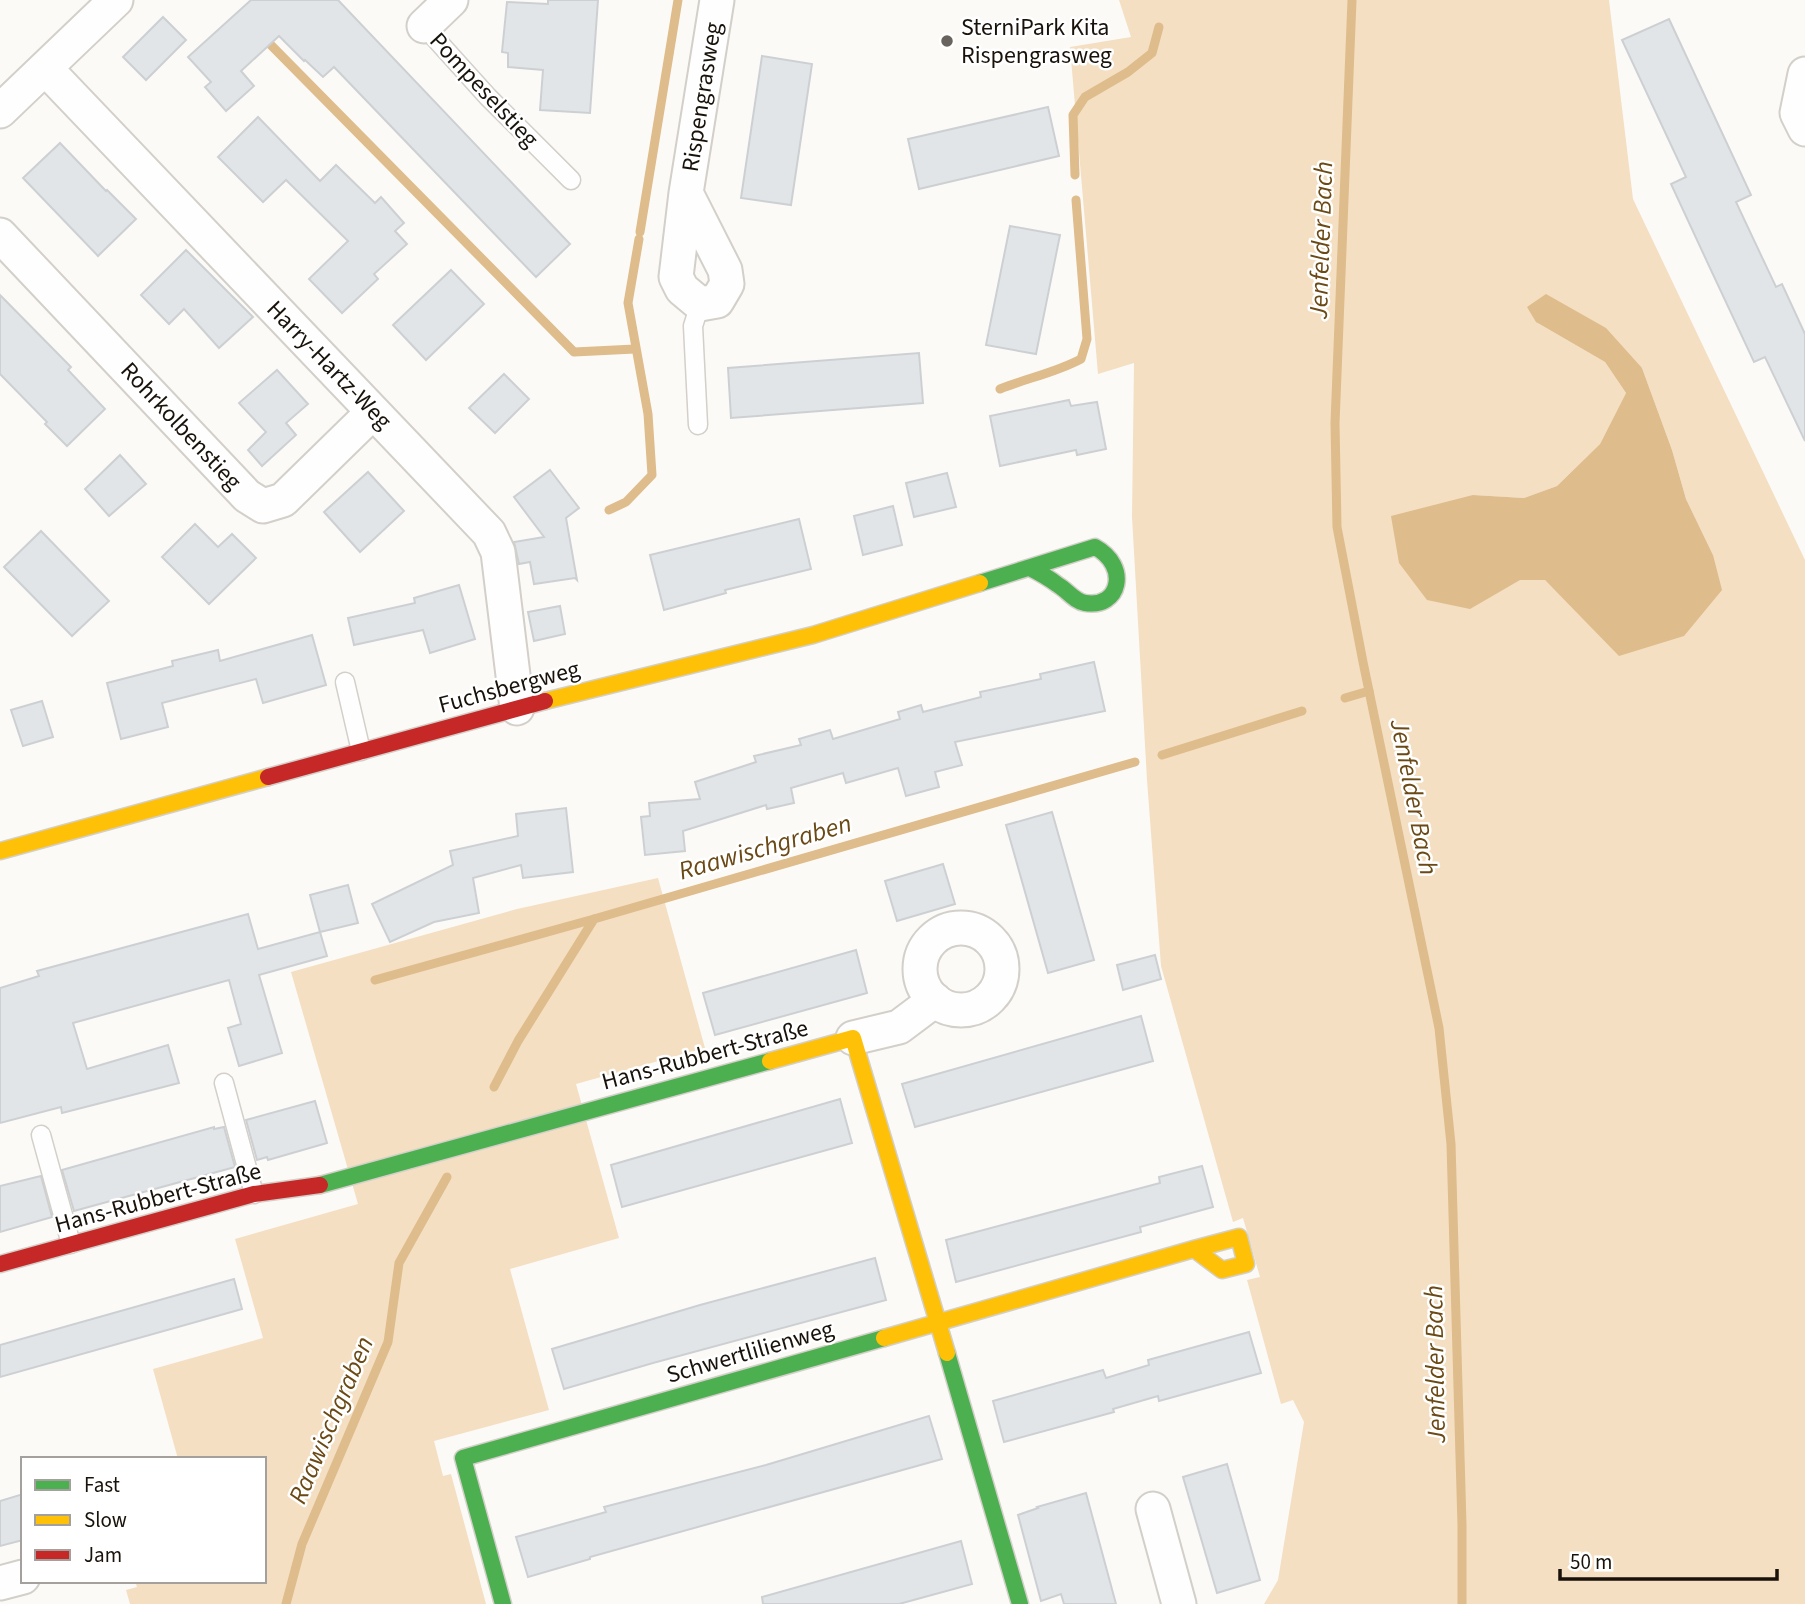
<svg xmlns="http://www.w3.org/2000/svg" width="1805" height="1604" viewBox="0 0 1805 1604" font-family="'Source Sans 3',sans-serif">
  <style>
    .green { fill: #f4dfc2; fill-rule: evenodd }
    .water { fill: #debc8b }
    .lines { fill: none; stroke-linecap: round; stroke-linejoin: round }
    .stream { stroke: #debc8b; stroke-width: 9 }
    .building { fill: #e2e5e8; stroke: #cdd0d3; stroke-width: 2 }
    .lane-casing { stroke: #d3cfc9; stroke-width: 21 }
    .street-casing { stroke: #d3cfc9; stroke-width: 37 }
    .fast-casing { stroke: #d3cfc9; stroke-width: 19 }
    .slow-casing { stroke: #d3cfc9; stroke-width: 19 }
    .jam-casing { stroke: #d3cfc9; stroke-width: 19 }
    .lane { stroke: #fffefe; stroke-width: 18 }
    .street { stroke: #fffefe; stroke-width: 33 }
    .fast { stroke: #4caf50; stroke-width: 16 }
    .slow { stroke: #ffc107; stroke-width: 16 }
    .jam { stroke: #c62828; stroke-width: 16 }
    .poi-dot { fill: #68635d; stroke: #fff; stroke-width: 2.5 }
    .labels { text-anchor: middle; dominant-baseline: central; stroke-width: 5; stroke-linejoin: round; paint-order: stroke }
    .poi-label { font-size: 24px; fill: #18120a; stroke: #fff; text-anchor: start }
    .street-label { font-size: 24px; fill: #18120a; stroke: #fff }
    .water-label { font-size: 26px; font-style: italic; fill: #6a4914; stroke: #fff }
  </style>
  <rect width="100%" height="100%" fill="#fcfaf7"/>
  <!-- green -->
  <g class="green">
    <path d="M1119,0H1609L1633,199L1805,560V1604H1264L1278,1580L1304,1422L1293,1400L1281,1404L1247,1280L1260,1277L1243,1218L1233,1222L1161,966L1147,780L1132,517L1134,363L1098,374L1070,47L1131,37ZM1536,322L1642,368L1672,450L1686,499L1713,555L1578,612L1545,580H1520L1473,495L1524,498L1557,486L1600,444L1626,393L1605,362Z"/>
    <path d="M658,878L705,1048L576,1084L619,1238L510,1269L549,1410L434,1441L443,1476L451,1474L486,1604H130L126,1590L137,1587L135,1581H264V1459H178L153,1369L263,1338L235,1239L358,1204L291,972L517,909Z"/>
  </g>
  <!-- water -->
  <path class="water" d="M1546,294L1606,328L1642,368L1672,450L1686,499L1713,555L1722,590L1684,636L1619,656L1545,580H1520L1470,609L1427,600L1399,563L1391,516L1473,495L1524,498L1557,486L1600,444L1626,393L1605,362L1536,322L1527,307Z"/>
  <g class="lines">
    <!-- stream -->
    <g class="stream">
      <path d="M1352,0L1335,423L1337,527L1363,662L1439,1028L1451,1144L1462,1525V1604"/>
      <path d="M262,36L574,352L635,349"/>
      <path d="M1075,175L1073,115L1085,97L1128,72L1152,53L1159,27"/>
      <path d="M640,232L678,0"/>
      <path d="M1000,389C1027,378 1055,373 1081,359L1087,339L1076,200"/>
      <path d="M609,510L626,502L652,475L648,414L628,303L639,239"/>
      <path d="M1345,698L1369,691"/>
      <path d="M1162,755L1302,711"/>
      <path d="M375,980L594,919"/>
      <path d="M494,1087L518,1041L594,919L1135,762"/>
      <path d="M286,1604L302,1544L388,1342L399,1263L447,1177"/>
    </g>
  </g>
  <!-- building -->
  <g class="building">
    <path d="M251,0H338L570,244L536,277L334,67L323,77L305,60L304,61L279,36L241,71L254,86L226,111L205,87L211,82L188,57Z"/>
    <path d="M548,0H598L590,113L540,110L543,70L508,67V53L502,52L507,2L548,4Z"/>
    <path d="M163,17L186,40L146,80L123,57Z"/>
    <path d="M1669,19L1751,195L1736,202L1776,287L1782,284L1805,334V441L1765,357L1754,362L1710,268L1671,184L1686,177L1622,40Z"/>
    <path d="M762,56L812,64L791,205L741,198Z"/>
    <path d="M1048,107L1059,156L919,189L908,139Z"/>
    <path d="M258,117L320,181L336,165L375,203L381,197L404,223L395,231L407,244L374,274L378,279L342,313L309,279L348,241L286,180L263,202L218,157Z"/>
    <path d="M60,143L106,191L107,190L136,219L98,256L23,178Z"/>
    <path d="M1010,226L1060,235L1036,354L986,345Z"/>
    <path d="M186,250L253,317L219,348L184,309L169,324L141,295Z"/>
    <path d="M451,270L484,304L426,360L393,325Z"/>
    <path d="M0,295L71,367L68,370L105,409L67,446L45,424L47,422L0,374Z"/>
    <path d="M919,353L923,403L731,418L728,368Z"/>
    <path d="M277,370L308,404L286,423L296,435L262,466L248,450L266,432L239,403Z"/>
    <path d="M504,374L529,399L495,433L469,408Z"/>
    <path d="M1069,400L1071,406L1097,402L1106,449L1077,455L1076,450L1000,466L990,416Z"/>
    <path d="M120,455L146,484L109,516L85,489Z"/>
    <path d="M550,470L579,508L566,518L577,580L575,578L534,584L530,562L519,564L514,542L544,537L514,497Z"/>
    <path d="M368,472L404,511L360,552L324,512Z"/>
    <path d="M947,473L956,507L914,517L906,483Z"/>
    <path d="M893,506L902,545L863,555L854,516Z"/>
    <path d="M799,519L811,569L725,590L726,593L664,610L650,555Z"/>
    <path d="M195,524L218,547L232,534L256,558L209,604L162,557Z"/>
    <path d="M41,531L109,601L72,636L4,567Z"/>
    <path d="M459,585L475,639L430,653L423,630L354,645L348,618L415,603L414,598Z"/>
    <path d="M560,606L565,634L534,641L528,612Z"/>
    <path d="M312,635L326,685L263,703L256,679L162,703L168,727L121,739L107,683L173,666L172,661L218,650L220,661Z"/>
    <path d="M1094,662L1105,711L955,742L962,765L935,772L939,787L906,796L898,768L846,783L843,773L791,788L794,803L767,809L766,805L683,831L685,851L645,855L641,817L650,816L649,803L700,799L695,782L756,762L754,756L801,745L799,739L830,730L833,739L900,719L898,712L921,705L923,712L981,697L980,692L1041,679L1040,674Z"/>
    <path d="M42,701L53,737L23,746L11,710Z"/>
    <path d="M566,808L573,872L523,878L521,865L473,878L479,913L434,922L390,942L372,904L453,865L450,851L518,836L516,814Z"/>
    <path d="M1052,812L1094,960L1048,973L1006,825Z"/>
    <path d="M943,864L955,904L897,921L885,881Z"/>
    <path d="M348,885L358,923L320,932L310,895Z"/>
    <path d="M248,914L258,949L320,932L327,956L259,975L282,1053L239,1066L228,1028L241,1024L229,980L73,1023L87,1069L168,1045L179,1083L62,1113L61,1107L0,1123V988L39,976L37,971Z"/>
    <path d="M856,950L867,993L715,1035L703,993Z"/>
    <path d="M1155,955L1161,979L1123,990L1117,965Z"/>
    <path d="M1141,1016L1153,1061L915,1127L902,1084Z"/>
    <path d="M840,1099L852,1143L622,1207L611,1165Z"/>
    <path d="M315,1101L327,1143L268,1160L267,1157L257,1160L246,1120Z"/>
    <path d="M214,1127V1129L224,1127L235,1167L74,1211L62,1170Z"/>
    <path d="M1202,1166L1213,1207L1140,1227L1141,1232L956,1282L946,1240L1160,1183L1159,1177Z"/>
    <path d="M41,1176L52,1217L0,1232V1186Z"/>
    <path d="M875,1258L886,1300L653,1363L564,1389L552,1349L700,1305Z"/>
    <path d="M234,1279L242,1309L0,1377V1345Z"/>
    <path d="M1249,1332L1261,1373L1159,1401L1158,1396L1113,1409L1114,1412L1004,1442L993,1401L1103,1370L1106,1378L1149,1365L1148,1360Z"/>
    <path d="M929,1416L942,1459L590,1557V1559L528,1577L516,1537L606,1512L604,1507L766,1465Z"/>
    <path d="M1227,1464L1260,1580L1217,1593L1183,1477Z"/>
    <path d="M1086,1493L1116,1604H1064L1061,1594L1041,1601L1018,1515L1038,1508L1037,1507Z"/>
    <path d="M23,1494V1540L0,1546V1501Z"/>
    <path d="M961,1541L972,1584L899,1604H763L762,1597Z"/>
  </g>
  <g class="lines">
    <!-- lane casing -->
    <g class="lane-casing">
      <g id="lane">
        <path d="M424,26L488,97L571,180"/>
        <path d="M698,425L693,326L700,304"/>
        <path d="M345,682L361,751"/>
        <path d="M224,1083L254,1194"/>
        <path d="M41,1135L71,1244"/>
      </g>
    </g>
    <!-- street casing -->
    <g class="street-casing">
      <g id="street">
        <path d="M424,26L451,0"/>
        <path d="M46,69L489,533L498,552L517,708"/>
        <path d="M1805,74L1797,113L1805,129"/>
        <path d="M0,111L116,0"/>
        <path d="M686,193L725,270L727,284L717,301L700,304L682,289L676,277L686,193L717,0"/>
        <path d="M0,235L247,496L263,506L283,500L373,412"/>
        <circle cx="961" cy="969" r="41"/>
        <path d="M853,1038L899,1027L935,1000"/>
        <path d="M1153,1509L1179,1604"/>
        <path d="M0,1583L23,1577"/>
      </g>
    </g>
    <!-- fast casing -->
    <g class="fast-casing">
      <g id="fast">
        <path d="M980,583L1095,547C1130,566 1120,609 1085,603C1074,601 1067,590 1058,585C1049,578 1040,573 1030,568"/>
        <path d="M320,1185L770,1061"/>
        <path d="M947,1353L1020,1604"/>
        <path d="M503,1604L463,1458L884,1338"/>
      </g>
    </g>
    <!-- slow casing -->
    <g class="slow-casing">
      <g id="slow">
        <path d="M545,701L813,635L980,583"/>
        <path d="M0,851L268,777"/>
        <path d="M770,1061L853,1038L947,1353"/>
        <path d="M884,1338L1194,1249L1239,1237L1246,1264L1222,1270L1194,1249"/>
      </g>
    </g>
    <!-- jam casing -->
    <g class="jam-casing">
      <g id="jam">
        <path d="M268,777L545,701"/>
        <path d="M0,1264L254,1194L320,1185"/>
      </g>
    </g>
    <!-- lane -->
    <use href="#lane" class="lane"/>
    <!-- street -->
    <use href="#street" class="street"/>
    <!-- fast -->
    <use href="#fast" class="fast"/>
    <!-- slow -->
    <use href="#slow" class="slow"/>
    <!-- jam -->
    <use href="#jam" class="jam"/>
  </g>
  <!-- markers -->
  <circle class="poi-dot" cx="947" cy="41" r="7"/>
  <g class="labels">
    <!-- poi labels -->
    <g class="poi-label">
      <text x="961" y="27">SterniPark Kita<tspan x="961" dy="28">Rispengrasweg</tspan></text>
    </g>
    <!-- street labels -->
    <g class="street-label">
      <text transform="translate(484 90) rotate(47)">Pompeselstieg</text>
      <text transform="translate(702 97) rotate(-81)">Rispengrasweg</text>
      <text transform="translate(329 365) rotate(46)">Harry-Hartz-Weg</text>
      <text transform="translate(181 426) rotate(47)">Rohrkolbenstieg</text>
      <text transform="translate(509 687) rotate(-15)">Fuchsbergweg</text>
      <text transform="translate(705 1055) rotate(-15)">Hans-Rubbert-Straße</text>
      <text transform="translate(158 1198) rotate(-15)">Hans-Rubbert-Straße</text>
      <text transform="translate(750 1352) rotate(-16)">Schwertlilienweg</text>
    </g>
    <!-- water labels -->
    <g class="water-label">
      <text transform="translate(1321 240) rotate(-88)">Jenfelder Bach</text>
      <text transform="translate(1414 797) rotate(79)">Jenfelder Bach</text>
      <text transform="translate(765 847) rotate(-16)">Raawischgraben</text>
      <text transform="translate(1435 1364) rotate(-91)">Jenfelder Bach</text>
      <text transform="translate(331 1420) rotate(-67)">Raawischgraben</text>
    </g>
  </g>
  <!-- legend -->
  <rect x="21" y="1457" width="245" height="126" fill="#ffffff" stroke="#a3a09d" stroke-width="2"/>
  <rect x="35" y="1480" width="35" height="10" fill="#4caf50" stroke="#a3a09d" stroke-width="2"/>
  <text x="84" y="1492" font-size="21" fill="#18120a">Fast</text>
  <rect x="35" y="1515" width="35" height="10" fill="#ffc107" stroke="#a3a09d" stroke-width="2"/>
  <text x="84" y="1527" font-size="21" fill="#18120a">Slow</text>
  <rect x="35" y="1550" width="35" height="10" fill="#c62828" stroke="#a3a09d" stroke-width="2"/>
  <text x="84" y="1562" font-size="21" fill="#18120a">Jam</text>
  <!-- scale -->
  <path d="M1560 1569v10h217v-10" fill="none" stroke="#18120a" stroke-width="3.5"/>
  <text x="1570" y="1569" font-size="21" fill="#18120a" stroke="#ffffff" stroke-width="5" paint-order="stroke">50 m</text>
</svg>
